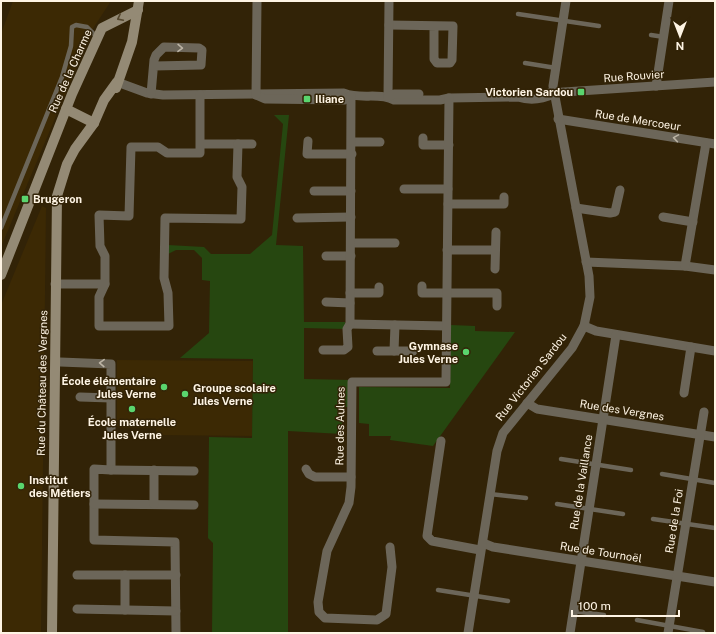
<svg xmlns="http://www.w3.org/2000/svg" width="716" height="634" viewBox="0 0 716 634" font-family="'Public Sans',sans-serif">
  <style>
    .built { fill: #3c2904 }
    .green { fill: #264710 }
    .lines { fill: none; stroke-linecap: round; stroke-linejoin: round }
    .lane { stroke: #6c6659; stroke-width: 4.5 }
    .street { stroke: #6c6659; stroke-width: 9 }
    .secondary { stroke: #948a75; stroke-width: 10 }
    .oneway { stroke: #54472e }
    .oneway2 { stroke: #bcb4a5 }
    .poi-dot { fill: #5ad56e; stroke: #322307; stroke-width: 1.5 }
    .labels { text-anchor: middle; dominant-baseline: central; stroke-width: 3; stroke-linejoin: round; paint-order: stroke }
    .street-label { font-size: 11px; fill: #fef4e4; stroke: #322307 }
    .poi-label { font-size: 11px; font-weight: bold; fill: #fef4e4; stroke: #322307; text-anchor: start }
  </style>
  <rect width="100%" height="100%" fill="#322307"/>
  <!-- built -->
  <g class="built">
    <path d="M13,1H111L92,30L1,247V34Z"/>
    <path d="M42,206L46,208L41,633H1V305Z"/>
    <path d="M117,360L253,361L252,436L156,435V428H119L117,426Z"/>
  </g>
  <!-- green -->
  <g class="green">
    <path d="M274,115H289L276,245L303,246L304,322H345V329L304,328V379L352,380V407H342V434L288,431V633H212L213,543L208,538L209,437L252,438L253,359L180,358L209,333L210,281L202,280V258L194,250H176L168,254V245L204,247L211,254H250L272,235L283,124Z"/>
    <path d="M451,325L475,326V331L515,332L433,446L390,440L391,436H369V424L359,423V387L450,388Z"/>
  </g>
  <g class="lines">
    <!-- lane -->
    <g class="lane">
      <path d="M518,14L599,26"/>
      <path d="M651,35L664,37"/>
      <path d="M525,63L556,68"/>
      <path d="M1,228L62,77L71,46L72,27L76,25L87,27L98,38"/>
      <path d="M561,459L631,470"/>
      <path d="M662,474L715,483"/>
      <path d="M490,494L526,498"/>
      <path d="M557,504L623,514"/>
      <path d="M653,519L715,528"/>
      <path d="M438,590L508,601"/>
      <path d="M573,611L604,615"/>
      <path d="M637,620L703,632"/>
    </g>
    <!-- street -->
    <g class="street">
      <path d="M389,25L453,26L452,60L450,63H437L434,59V26"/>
      <path d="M117,82L147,93L163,95L344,93C360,100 379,92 394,100H440L449,98L518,97C530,101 543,99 554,94"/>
      <path d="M656,86L669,1"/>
      <path d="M549,93L715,82"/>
      <path d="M151,94L154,60L156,55L164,47L199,48L202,50L201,65L154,66"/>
      <path d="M256,95L265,99L344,100L351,96"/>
      <path d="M256,95L257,1"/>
      <path d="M388,97L389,1"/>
      <path d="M388,97L394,94H419"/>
      <path d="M558,119L715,144"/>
      <path d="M423,138V145H449"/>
      <path d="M308,141L307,154H352"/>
      <path d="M352,142H380"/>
      <path d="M200,144H238L237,177L242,187L241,219L165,218L164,278L168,293L169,326H99V297L105,284V256L100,246L99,215L129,216L131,147H158L167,153H200V95"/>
      <path d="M238,144H252"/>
      <path d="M404,189H448"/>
      <path d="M314,191H351"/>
      <path d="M448,204H504V197"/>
      <path d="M576,208L610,213L615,212L620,190"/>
      <path d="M663,217L693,222"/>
      <path d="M297,218L351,217"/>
      <path d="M351,243H395"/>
      <path d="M447,250H495"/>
      <path d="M326,256H351"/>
      <path d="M586,262L685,266L715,270"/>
      <path d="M685,266L706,143"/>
      <path d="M495,269L496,232"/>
      <path d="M55,284H105"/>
      <path d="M422,286V293H497V306"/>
      <path d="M350,293H379V287"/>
      <path d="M326,302L350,303"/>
      <path d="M350,324L446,326"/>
      <path d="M584,326L596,331L715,351"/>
      <path d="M323,350H344L348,347L347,329L350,324L351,96"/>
      <path d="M377,351H413"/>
      <path d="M394,351L395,325"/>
      <path d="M60,362L111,364V470L94,469V540L175,542L176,633"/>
      <path d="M684,393L691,347"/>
      <path d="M80,397L111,398"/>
      <path d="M527,403L537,409L715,437"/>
      <path d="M441,441L427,536L432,541L480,550"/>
      <path d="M306,469L309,474L315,477H351"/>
      <path d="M111,470L194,471"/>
      <path d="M94,504L194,505"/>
      <path d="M154,504V470"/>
      <path d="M483,543L493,547L715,582"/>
      <path d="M390,547L392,567L386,614L377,620L325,618L319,612L318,602L327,551L349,503L351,487L352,382H446L449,98"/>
      <path d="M77,575H176"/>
      <path d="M77,609L176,611"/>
      <path d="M125,610V575"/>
      <path d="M468,633L497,451L503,433L572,348L584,326L590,297L589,276L553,86L566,1"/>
      <path d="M570,633L616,335"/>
      <path d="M668,633L704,412"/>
    </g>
    <!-- secondary -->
    <g class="secondary">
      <path d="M116,88L132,42L139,1"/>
      <path d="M66,109L94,123"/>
      <path d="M1,275L72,94L102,28L138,10"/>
      <path d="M52,633L57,196L67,164L75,149L94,123L104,100L117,82"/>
    </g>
  </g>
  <!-- one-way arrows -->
  <defs><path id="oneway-chevron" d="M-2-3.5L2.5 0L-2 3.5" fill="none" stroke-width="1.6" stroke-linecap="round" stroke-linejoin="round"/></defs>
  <use class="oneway" href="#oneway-chevron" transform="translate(120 18) rotate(153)"/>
  <g class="oneway2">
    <use href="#oneway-chevron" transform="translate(180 48) rotate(1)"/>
    <use href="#oneway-chevron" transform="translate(676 138) rotate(-171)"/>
    <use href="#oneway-chevron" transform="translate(102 363) rotate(-178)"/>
  </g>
  <!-- markers -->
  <g class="poi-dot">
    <rect x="577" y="88" width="8" height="8" rx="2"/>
    <rect x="303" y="95" width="8" height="8" rx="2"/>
    <rect x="21" y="195" width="8" height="8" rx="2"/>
    <circle cx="466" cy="352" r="4"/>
    <circle cx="164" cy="387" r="4"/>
    <circle cx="185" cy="394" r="4"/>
    <circle cx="132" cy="409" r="4"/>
    <circle cx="21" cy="486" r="4"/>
  </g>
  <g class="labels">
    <!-- street labels -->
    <g class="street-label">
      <text transform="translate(70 71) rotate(-66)">Rue de la Charme</text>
      <text transform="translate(634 76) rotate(-4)">Rue Rouvier</text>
      <text transform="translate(638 120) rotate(9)">Rue de Mercoeur</text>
      <text transform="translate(531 377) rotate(-52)">Rue Victorien Sardou</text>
      <text transform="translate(42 383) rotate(-89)">Rue du Château des Vergnes</text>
      <text transform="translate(622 410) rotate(9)">Rue des Vergnes</text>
      <text transform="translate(340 426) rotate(-89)">Rue des Aulnes</text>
      <text transform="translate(581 482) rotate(-81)">Rue de la Vaillance</text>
      <text transform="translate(674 521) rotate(-81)">Rue de la Foi</text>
      <text transform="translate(601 552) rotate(9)">Rue de Tournoël</text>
    </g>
    <!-- poi labels -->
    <g class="poi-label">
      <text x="573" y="92" text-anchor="end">Victorien Sardou</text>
      <text x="315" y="99">Iliane</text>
      <text x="33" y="199">Brugeron</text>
      <text x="458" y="346" text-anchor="end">Gymnase<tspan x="458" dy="13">Jules Verne</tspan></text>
      <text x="156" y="381" text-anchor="end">École élémentaire<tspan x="156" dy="13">Jules Verne</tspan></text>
      <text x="193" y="388">Groupe scolaire<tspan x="193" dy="13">Jules Verne</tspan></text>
      <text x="132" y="422" text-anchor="middle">École maternelle<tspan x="132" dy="13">Jules Verne</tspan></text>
      <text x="29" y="480">Institut<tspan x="29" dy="13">des Métiers</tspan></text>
    </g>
  </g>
  <!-- border -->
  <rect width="716" height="634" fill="none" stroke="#fef4e4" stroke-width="4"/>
  <!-- north arrow -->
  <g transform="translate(680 36) rotate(180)" stroke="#322307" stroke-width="3" paint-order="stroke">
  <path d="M0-3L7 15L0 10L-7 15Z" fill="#fef4e4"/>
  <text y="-6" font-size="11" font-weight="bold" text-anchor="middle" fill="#fef4e4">N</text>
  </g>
  <!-- scale -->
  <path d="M572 610v6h107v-6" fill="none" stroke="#fef4e4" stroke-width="2"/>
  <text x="578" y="610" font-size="12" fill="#fef4e4" stroke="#322307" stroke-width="3" paint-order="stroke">100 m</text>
</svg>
